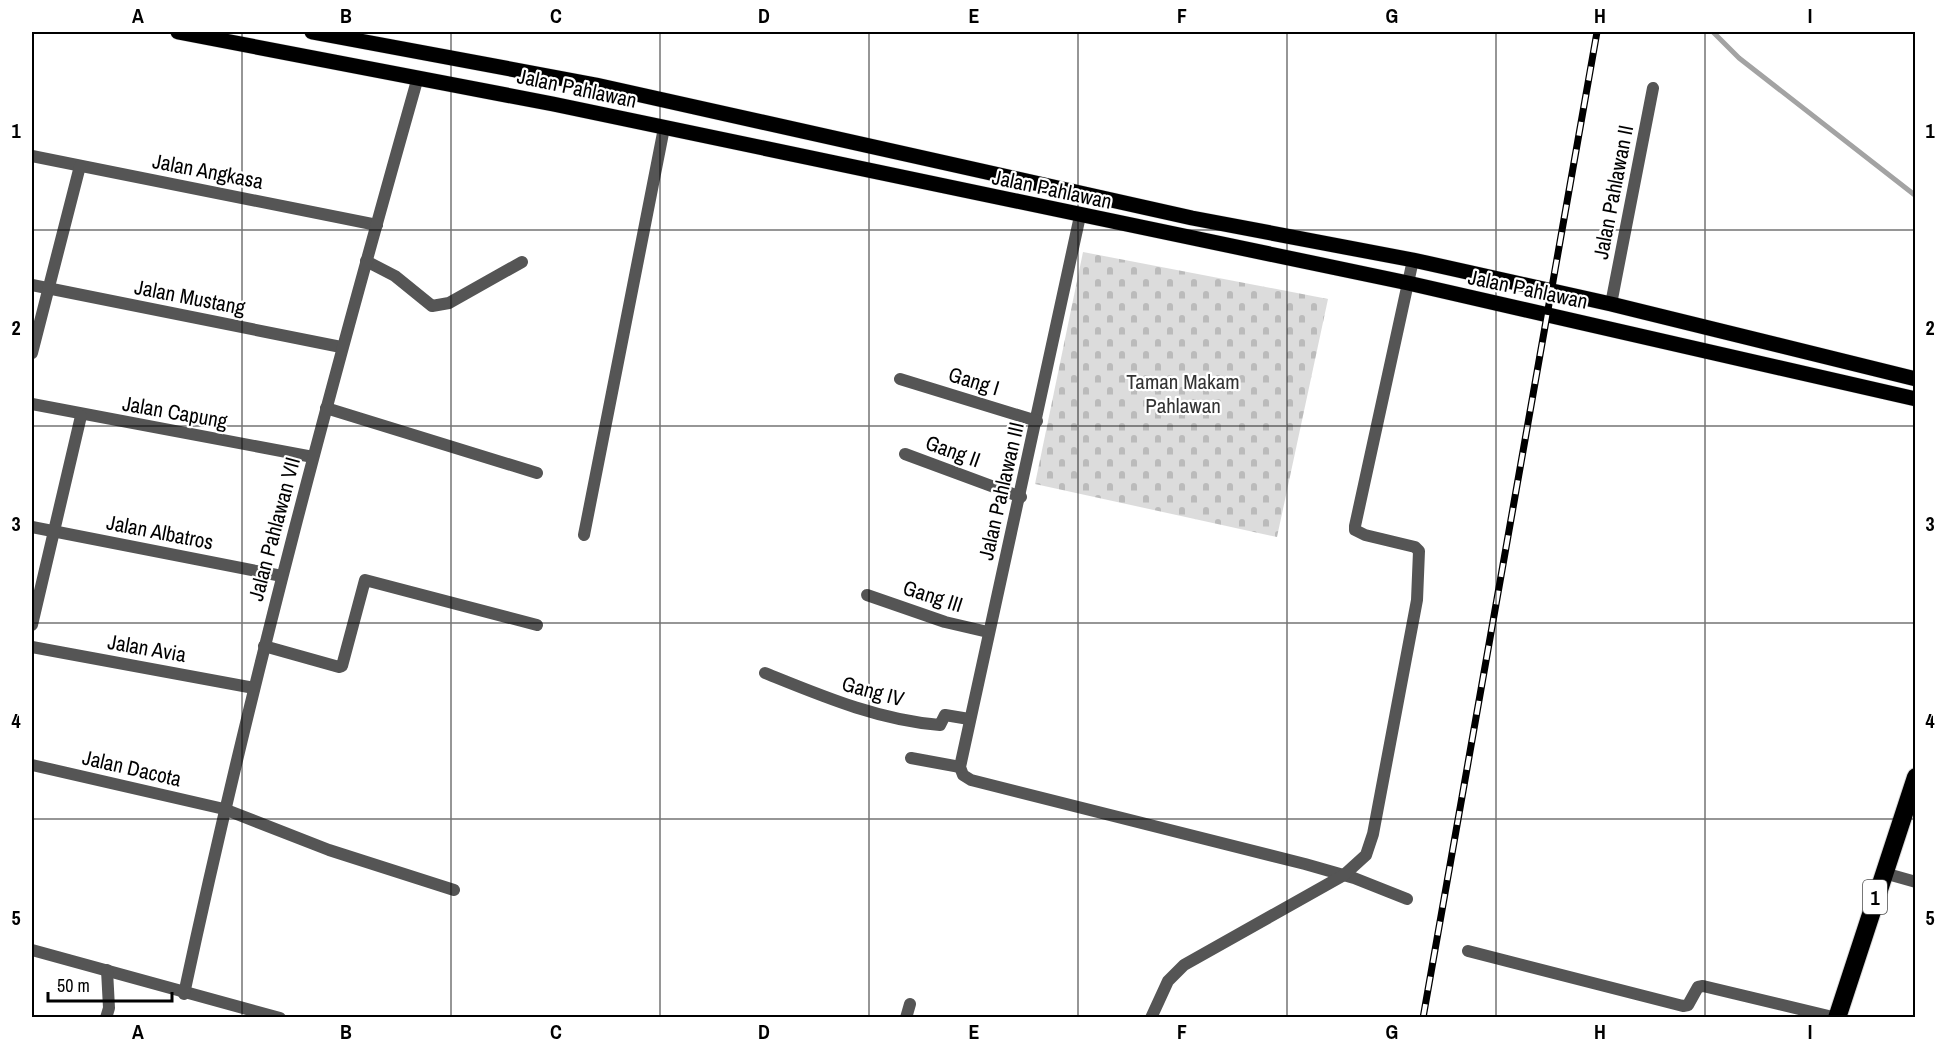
<svg xmlns="http://www.w3.org/2000/svg" width="1947" height="1049" viewBox="0 0 1947 1049" font-family="'Archivo Narrow',sans-serif">
  <style>
    .cemetery { fill: url(#cemetery-stones) }
    .lines { fill: none; stroke-linecap: round; stroke-linejoin: round }
    .stream { stroke: #a3a3a3; stroke-width: 5 }
    .primary-casing { stroke: #dbdbdb; stroke-width: 16 }
    .highway-casing { stroke: #dbdbdb; stroke-width: 20 }
    .street { stroke: #555; stroke-width: 12 }
    .primary { stroke: #000; stroke-width: 15 }
    .highway { stroke: #000; stroke-width: 18 }
    .rail-casing { stroke: #000; stroke-width: 7 }
    .rail { stroke: #fff; stroke-width: 4.5; stroke-dasharray: 14; stroke-linecap: butt }
    .grid { fill: none; stroke: #000; stroke-width: 1.5; stroke-opacity: 0.55 }
    .labels { text-anchor: middle; dominant-baseline: central; stroke-width: 4.5; stroke-linejoin: round; paint-order: stroke }
    .shield { fill: #fff; stroke: #4c4c4c; stroke-width: 1.5 }
    .shield-label { font-size: 20px; font-weight: bold; fill: #000 }
    .street-label { font-size: 21px; fill: #000; stroke: #fff }
    .park-label { font-size: 21px; fill: #333; stroke: #fff }
    .neatline { fill: none; stroke: #000; stroke-width: 2 }
    .grid-label { font-size: 20px; text-anchor: middle; font-weight: bold; fill: #000 }
  </style>
  <defs>
    <pattern id="cemetery-stones" width="16" height="16" patternUnits="userSpaceOnUse" patternTransform="scale(1.5)"><rect width="16" height="16" fill="#dcdcdc"/><path d="M2 7V4a2 2 0 0 1 4 0v3zM10 15v-3a2 2 0 0 1 4 0v3z" fill="#bbb"/></pattern>
  </defs>
  <rect width="100%" height="100%" fill="#fff"/>
  <!-- cemetery -->
  <path class="cemetery" d="M1083,252L1328,299L1277,537L1035,484Z"/>
  <g class="lines">
    <!-- stream -->
    <path class="stream" d="M1713,32L1739,58L1916,196"/>
    <!-- primary casing -->
    <g class="primary-casing">
      <g id="primary">
        <path d="M178,32L553,104L1408,283L1916,399"/>
        <path d="M312,32L596,85L1192,218L1413,260L1611,304L1916,379"/>
      </g>
    </g>
    <!-- highway casing -->
    <g class="highway-casing">
      <path id="highway" d="M1837,1018L1916,777"/>
    </g>
    <!-- street -->
    <g class="street">
      <path d="M32,156L377,225"/>
      <path d="M1080,216L960,767L963,775L971,780L1305,864L1354,878L1407,899"/>
      <path d="M366,261L395,276L432,306L449,303L522,262"/>
      <path d="M32,285L341,347"/>
      <path d="M1611,304L1653,88"/>
      <path d="M32,353L80,166"/>
      <path d="M900,379L1037,421"/>
      <path d="M32,404L313,457"/>
      <path d="M326,408L537,473"/>
      <path d="M905,454L1021,497"/>
      <path d="M32,527L282,576"/>
      <path d="M584,535L664,128"/>
      <path d="M867,595L945,622L988,632"/>
      <path d="M32,625L81,416"/>
      <path d="M264,646L339,667L342,666L365,580L537,625"/>
      <path d="M32,647L254,688"/>
      <path d="M765,673C822,696 878,720 940,725L945,715L969,719"/>
      <path d="M911,758L960,767"/>
      <path d="M32,765L224,809L329,850L454,890"/>
      <path d="M1884,873L1916,882"/>
      <path d="M32,950L280,1018"/>
      <path d="M1468,951L1683,1006L1688,1005L1698,987L1703,986L1837,1018"/>
      <path d="M184,994C250,685 332,381 418,77"/>
      <path d="M106,1018L109,1008L107,970"/>
      <path d="M906,1018L910,1004"/>
      <path d="M1151,1018L1168,981L1184,965L1344,875L1366,855L1373,834L1417,600L1419,551L1415,547L1365,535L1355,530V526L1413,260"/>
    </g>
    <!-- primary -->
    <use href="#primary" class="primary"/>
    <!-- highway -->
    <use href="#highway" class="highway"/>
    <!-- rail casing -->
    <g class="rail-casing">
      <path id="rail" d="M1423,1018L1597,32"/>
    </g>
    <!-- rail -->
    <use href="#rail" class="rail"/>
  </g>
  <!-- grid -->
  <path class="grid" d="M242,32V1018M451,32V1018M660,32V1018M869,32V1018M1078,32V1018M1287,32V1018M1496,32V1018M1705,32V1018M32,230H1916M32,426H1916M32,623H1916M32,819H1916"/>
  <g class="labels">
    <!-- shield labels -->
    <rect class="shield" x="1863" y="880" width="24" height="34" rx="4.5"/>
    <g class="shield-label">
      <text x="1875" y="897">1</text>
    </g>
    <!-- street labels -->
    <g class="street-label">
      <text transform="translate(577 88) rotate(12)">Jalan Pahlawan</text>
      <text transform="translate(208 171) rotate(11)">Jalan Angkasa</text>
      <text transform="translate(1052 189) rotate(12)">Jalan Pahlawan</text>
      <text transform="translate(1613 192) rotate(-79)">Jalan Pahlawan II</text>
      <text transform="translate(1528 289) rotate(12)">Jalan Pahlawan</text>
      <text transform="translate(190 297) rotate(11)">Jalan Mustang</text>
      <text transform="translate(974 381) rotate(17)">Gang I</text>
      <text transform="translate(175 412) rotate(10)">Jalan Capung</text>
      <text transform="translate(953 451) rotate(20)">Gang II</text>
      <text transform="translate(1001 491) rotate(-77)">Jalan Pahlawan III</text>
      <text transform="translate(274 529) rotate(-75)">Jalan Pahlawan VII</text>
      <text transform="translate(160 532) rotate(11)">Jalan Albatros</text>
      <text transform="translate(933 596) rotate(18)">Gang III</text>
      <text transform="translate(147 648) rotate(10)">Jalan Avia</text>
      <text transform="translate(873 691) rotate(15)">Gang IV</text>
      <text transform="translate(132 768) rotate(13)">Jalan Dacota</text>
    </g>
    <!-- park labels -->
    <g class="park-label">
      <text x="1183" y="381">Taman Makam<tspan x="1183" dy="24">Pahlawan</tspan></text>
    </g>
  </g>
  <!-- border -->
  <rect width="1947" height="1049" fill="none" stroke="#ffffff" stroke-width="66"/>
  <!-- scale -->
  <path d="M48 992v9h124v-9" fill="none" stroke="#000000" stroke-width="3"/>
  <text x="57" y="992" font-size="18" fill="#000000" stroke="#ffffff" stroke-width="4.5" paint-order="stroke">50 m</text>
  <rect x="33" y="33" width="1881" height="983" class="neatline"/>
  <g class="grid-label">
    <text x="138" y="23">A</text>
    <text x="346" y="23">B</text>
    <text x="556" y="23">C</text>
    <text x="764" y="23">D</text>
    <text x="974" y="23">E</text>
    <text x="1182" y="23">F</text>
    <text x="1392" y="23">G</text>
    <text x="1600" y="23">H</text>
    <text x="1810" y="23">I</text>
    <text x="16" y="138">1</text>
    <text x="1930" y="138">1</text>
    <text x="16" y="335">2</text>
    <text x="1930" y="335">2</text>
    <text x="16" y="531">3</text>
    <text x="1930" y="531">3</text>
    <text x="16" y="728">4</text>
    <text x="1930" y="728">4</text>
    <text x="16" y="925">5</text>
    <text x="1930" y="925">5</text>
    <text x="138" y="1039">A</text>
    <text x="346" y="1039">B</text>
    <text x="556" y="1039">C</text>
    <text x="764" y="1039">D</text>
    <text x="974" y="1039">E</text>
    <text x="1182" y="1039">F</text>
    <text x="1392" y="1039">G</text>
    <text x="1600" y="1039">H</text>
    <text x="1810" y="1039">I</text>
  </g>
</svg>
